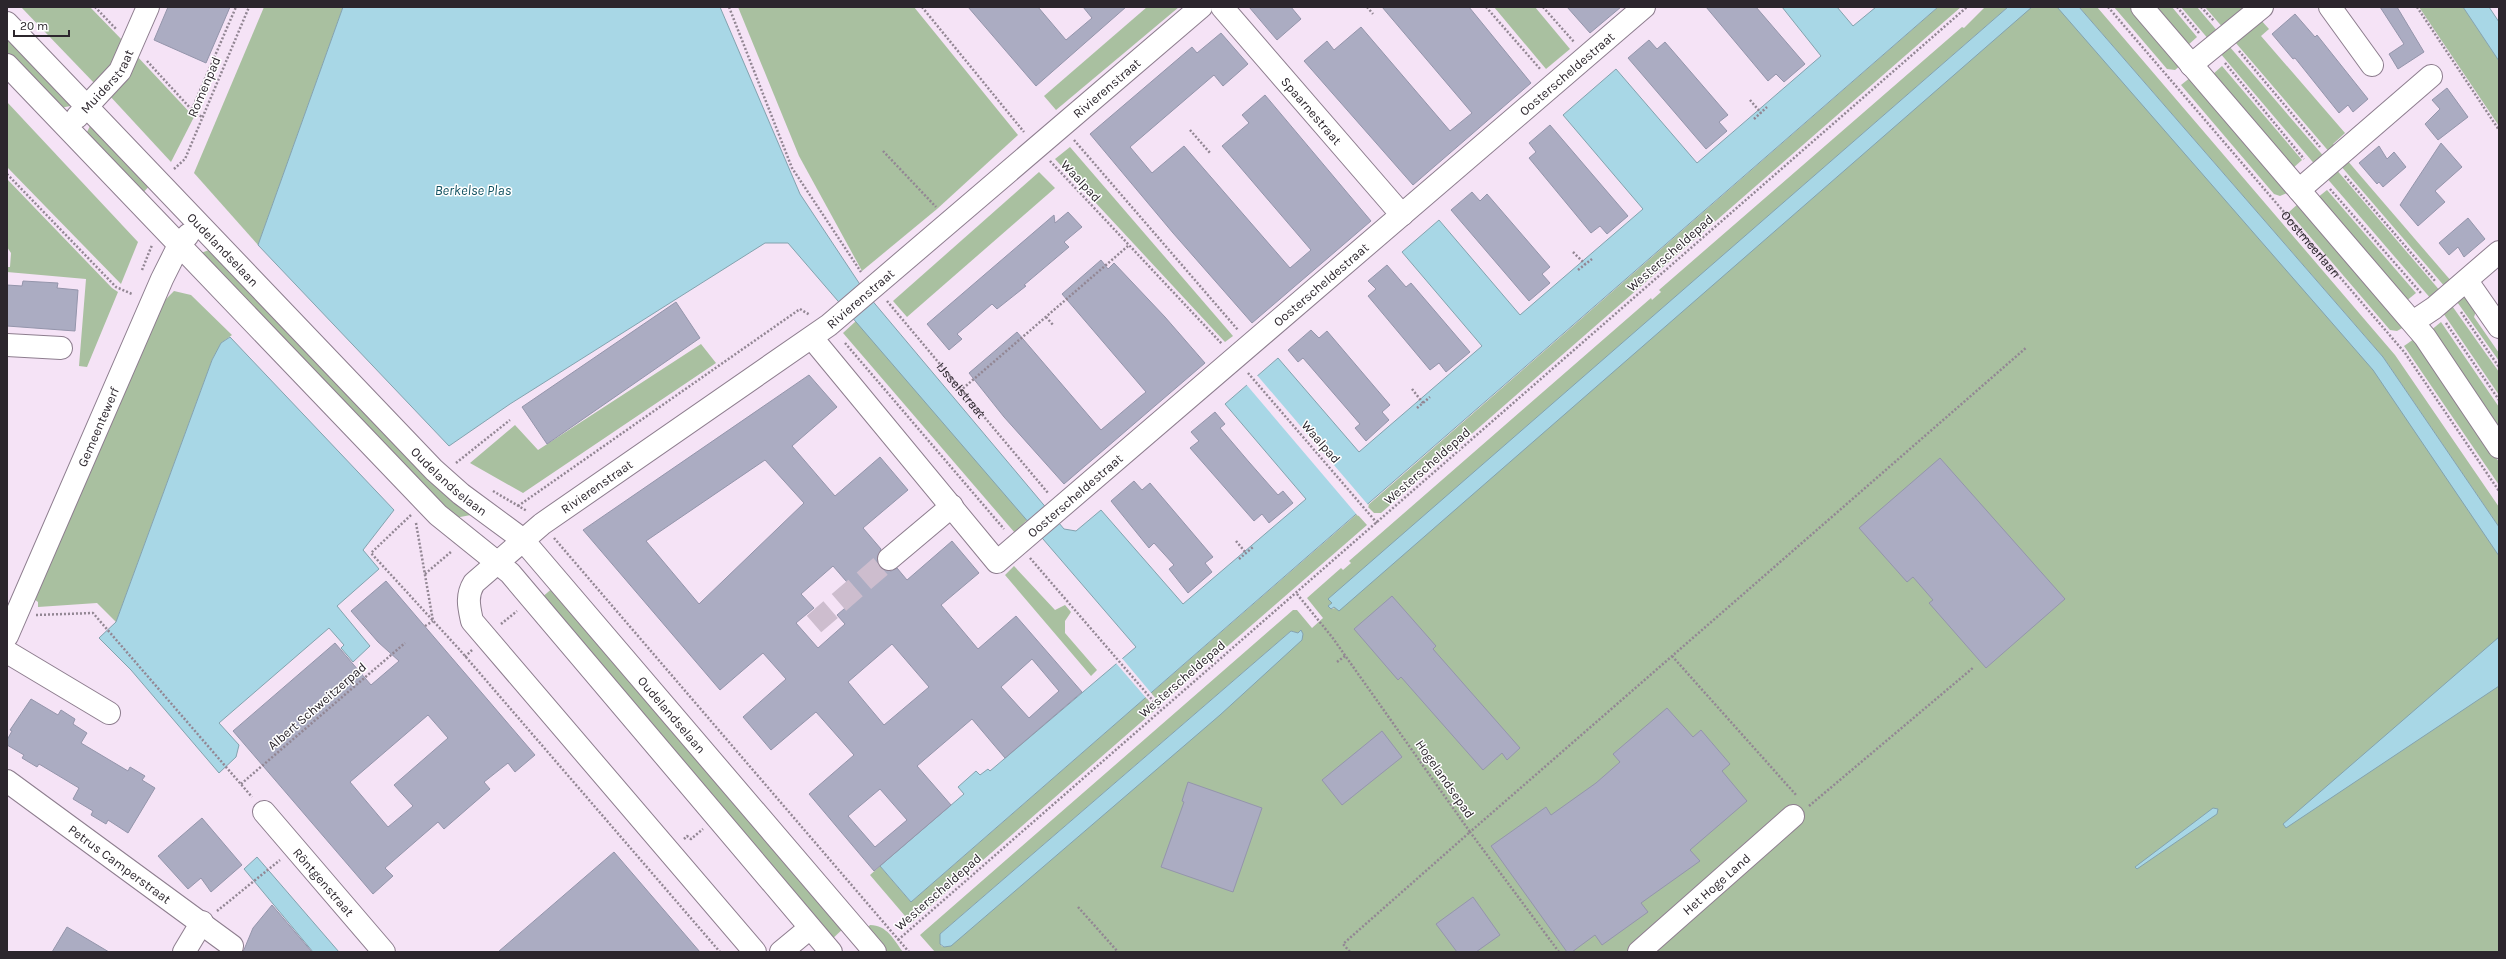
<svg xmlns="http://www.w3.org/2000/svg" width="2506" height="959" viewBox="0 0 2506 959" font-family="Karla,sans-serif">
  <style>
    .green { fill: #a9c0a0; fill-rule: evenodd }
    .water { fill: #a8d7e6; stroke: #83a2ae }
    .pier { fill: #f5e3f6 }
    .building { fill: #abacc2; stroke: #9495ab; fill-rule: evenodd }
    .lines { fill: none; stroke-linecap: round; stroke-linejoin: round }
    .minor-tunnel { stroke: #cdbdce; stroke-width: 22; stroke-dasharray: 22 11; stroke-linecap: butt }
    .minor-casing { stroke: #8d7d8e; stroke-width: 24 }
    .path { stroke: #928693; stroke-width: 2.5; stroke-dasharray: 2 2; stroke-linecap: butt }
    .minor { stroke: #fff; stroke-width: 22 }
    .labels { text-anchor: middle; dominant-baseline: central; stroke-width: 3; stroke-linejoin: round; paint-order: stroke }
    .street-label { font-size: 13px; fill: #2c262d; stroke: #fff }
    .water-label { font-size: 14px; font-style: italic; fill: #115261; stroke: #fff }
  </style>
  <rect width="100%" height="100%" fill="#f5e3f6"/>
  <!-- green -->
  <g class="green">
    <path d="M21,7H90L124,42L108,72L96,85Z"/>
    <path d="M264,7H343L258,245L194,173Z"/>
    <path d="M738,7H914L1018,135L937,209L862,271L799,156Z"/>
    <path d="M1147,7H1179L1056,110L1044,96Z"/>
    <path d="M1494,7H1535L1570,49L1546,69Z"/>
    <path d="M1938,7H1961L1381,513H1374L1367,506Z"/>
    <path d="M1985,7H2008L1329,599L1332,603L1328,606L1331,609L1335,608L2026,7H2063L2390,388L2499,556V952H935L920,935L1293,610H1297L1312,628L1323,618L1307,598L1341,568L1343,570L1351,563L1349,561L1651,298L1652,300L1661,292L1659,290L1962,27L1964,28ZM1291,631L1298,633L1301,631L1303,634L945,947L941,946L940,934Z"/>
    <path d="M2079,7H2097L2395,355L2499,507V527L2383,357Z"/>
    <path d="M2114,7H2131L2181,65L2175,70L2167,69Z"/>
    <path d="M2153,7H2172L2197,37L2187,46Z"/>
    <path d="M2181,7H2197L2219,33L2210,41Z"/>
    <path d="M2205,7H2249L2224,29Z"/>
    <path d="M2419,7H2463L2499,61V126Z"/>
    <path d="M2260,19L2269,29L2261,36L2345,133L2333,144L2338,149L2331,154L2235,42Z"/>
    <path d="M7,35L76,105L60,108L7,55Z"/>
    <path d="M2229,46L2326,159L2317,167L2220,53Z"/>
    <path d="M135,54L194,117L171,162L109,95Z"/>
    <path d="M2222,66L2302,160L2292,169L2212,75Z"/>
    <path d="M2191,77L2287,193L2280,196L2274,194L2181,85Z"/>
    <path d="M7,102L138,242L121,284L7,167Z"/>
    <path d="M92,122L153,182L140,196L86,134Z"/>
    <path d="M1070,147L1233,336L1225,342L1055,159Z"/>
    <path d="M2346,159L2452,282L2446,288L2340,165Z"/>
    <path d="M2335,168L2441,292L2432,300L2325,176Z"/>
    <path d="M1039,172L1055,188L907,317L893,301Z"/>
    <path d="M7,179L112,288L118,292L87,367L79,366L86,279L7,272V267H10L11,253L7,247Z"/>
    <path d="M2327,190L2416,293L2405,302L2317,198Z"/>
    <path d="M2299,203L2404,327L2397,331L2390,330L2289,212Z"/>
    <path d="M209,250L476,514L455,518L201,253Z"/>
    <path d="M174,291L191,295L232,335L221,343L212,360L116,622L97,603L38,607V602L34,599L161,304Z"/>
    <path d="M2465,298L2477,308L2474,317L2499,353V361L2455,299Z"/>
    <path d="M2450,303L2499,372V395L2441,310Z"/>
    <path d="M856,321L1027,520L1015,533L843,333Z"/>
    <path d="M2441,322L2499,407V432L2430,331Z"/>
    <path d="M2414,339L2499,462V485L2404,346Z"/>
    <path d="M701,344L716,363L523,493L470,463L515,425L538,450Z"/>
    <path d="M1357,514L1367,525L1161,704L1151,693Z"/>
    <path d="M1014,566L1055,610L1065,605L1071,612L1065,621V633L1097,670L1091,676L1005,575Z"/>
    <path d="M555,586L846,926L829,942L540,599Z"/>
    <path d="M1146,697L1155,710L911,923L870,875L880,866L911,902Z"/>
    <path d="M870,925C887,925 894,940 903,952H882L864,931Z"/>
  </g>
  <!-- water -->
  <g class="water">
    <path d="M343,7H720L800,194L865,292L1064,529L1076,531L1101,510L1183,604L1306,499L1225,404L1278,358L1359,452L1482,346L1402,252L1439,220L1520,315L1643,209L1563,115L1616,69L1697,163L1821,56L1782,7H1837L1853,26L1876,7H1938L911,902L880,866L964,794L958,787L976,771L980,775L988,769L990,771L1136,647L788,243H765L510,404L449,446L258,245Z"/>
    <path d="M2008,7H2032L1339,611L1334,607L1331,609L1328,606L1332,603L1328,599Z"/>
    <path d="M2057,7H2079L2383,357L2499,527V556L2373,370Z"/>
    <path d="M2463,7H2489L2499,22V61Z"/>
    <path d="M230,337L394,510L363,550L379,569L337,606L370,646L353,662L341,648L344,645L329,628L219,723L239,745L236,757L219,773L131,670L99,638L116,622L212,360L221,343Z"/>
    <path d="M1301,630L1303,634L1302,640L1220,715L951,946L944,947L940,944V934L1291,631L1298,633Z"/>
    <path d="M2499,637V686L2286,828L2283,824Z"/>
    <path d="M2213,808L2218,809L2217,814L2137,869L2135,867Z"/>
    <path d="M257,857L339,952H313L244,869Z"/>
  </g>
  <!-- pier -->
  <g class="pier">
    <path d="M1256,374L1369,506L1358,516L1245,383Z"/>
    <path d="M1121,657L1152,694L1147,699L1115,662Z"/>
  </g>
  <!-- building -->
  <g class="building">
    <path d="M168,7H230L206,63L154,40Z"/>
    <path d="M968,7H1038L1066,40L1092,18L1083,7H1126L1036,86Z"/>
    <path d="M1249,7H1291L1301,19L1277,40Z"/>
    <path d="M1382,7H1469L1531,83L1413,185L1304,61L1327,41L1334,50L1361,27L1450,131L1472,113Z"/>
    <path d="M1567,7H1621L1590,33Z"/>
    <path d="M1706,7H1756L1805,64L1784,82L1776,74L1768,81Z"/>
    <path d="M2380,7H2397L2424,52L2398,69L2389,54L2404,44Z"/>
    <path d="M2295,14L2315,37L2317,35L2368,99L2353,112L2348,105L2339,113L2295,58L2293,59L2272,34Z"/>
    <path d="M1221,33L1248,64L1223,86L1214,75L1130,147L1152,173L1184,146L1290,268L1311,250L1222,146L1249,123L1242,115L1265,95L1371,221L1252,323L1173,233L1090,134L1192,47L1197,53Z"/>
    <path d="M1649,40L1657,49L1665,42L1728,115L1719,122L1727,131L1706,149L1628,58Z"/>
    <path d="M2447,88L2468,117L2438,140L2425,124L2440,109L2432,100Z"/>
    <path d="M1550,125L1628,216L1607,234L1600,226L1591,233L1529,158L1536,152L1529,143Z"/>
    <path d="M2441,143L2462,167L2435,191L2445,202L2418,226L2400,205Z"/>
    <path d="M2379,146L2387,159L2394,152L2406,167L2383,187L2379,182L2377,184L2359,163Z"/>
    <path d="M1472,192L1480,201L1487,194L1550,267L1542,274L1550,283L1529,301L1451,210Z"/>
    <path d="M1068,212L1082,227L1064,242L1069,247L1024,285L1026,286L997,309L992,304L969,324L957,334L962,339L949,350L927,324L1054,215L1055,223Z"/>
    <path d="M2468,218L2485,239L2464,257L2458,247L2449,255L2439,243Z"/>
    <path d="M1101,260L1108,269L1114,263L1165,317L1205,363L1064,484L1004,417L969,373L1017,332L1101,430L1141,396L1146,392L1062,294Z"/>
    <path d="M1387,265L1406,287L1411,283L1470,352L1446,372L1439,363L1430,370L1368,296L1376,289L1368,281Z"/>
    <path d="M23,281L58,283L57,288L78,290L75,331L7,326V285L22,286Z"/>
    <path d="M676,302L700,338L547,444L522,407Z"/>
    <path d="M1311,330L1319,338L1327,331L1390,405L1382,412L1389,420L1366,441L1355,428L1360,424L1303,358L1298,362L1288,350Z"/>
    <path d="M809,375L837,407L792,446L835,496L880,457L908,490L863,528L881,549L877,561L880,567L891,571L897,568L907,580L952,541L979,573L941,605L978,649L1016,616L1082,692L1005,758L972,719L917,766L951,805L874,871L809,794L854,755L816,712L771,750L743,717L786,679L763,653L720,690L583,530ZM765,460L804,503L699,604L646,541ZM833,566L859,596L837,615L845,624L818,648L796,623L814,608L801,594ZM892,644L929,687L884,725L848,682ZM1032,659L1059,691L1029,718L1001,687ZM880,789L907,820L875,847L848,816Z"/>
    <path d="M1215,412L1225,424L1220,428L1249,462L1278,495L1283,491L1293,503L1269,523L1262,514L1254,521L1190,448L1199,441L1191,432Z"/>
    <path d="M1940,458L2065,599L1986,668L1929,603L1933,600L1913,577L1907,582L1859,528Z"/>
    <path d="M1134,481L1142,490L1150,483L1213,557L1205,563L1212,572L1188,593L1169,569L1174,565L1154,543L1149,548L1111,501Z"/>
    <path d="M386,581L535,755L515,772L508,763L484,782L490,789L444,829L438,822L385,868L393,876L373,894L233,731L335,643L371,685L399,661L378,642L351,611ZM428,715L448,738L394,785L413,806L388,827L350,782Z"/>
    <path d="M1392,596L1436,646L1433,649L1520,748L1507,760L1502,753L1483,770L1401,677L1398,680L1354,629Z"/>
    <path d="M31,699L58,715L61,710L75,719L73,724L87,733L81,743L128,771L130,767L145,776L142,780L155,788L128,833L108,820L106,824L91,815L93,811L73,799L79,788L39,764L37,767L22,758L24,755L7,745V740L12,731L10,730Z"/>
    <path d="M1667,708L1693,737L1701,730L1730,764L1722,771L1747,801L1690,850L1700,861L1641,903L1648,912L1602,945L1595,935L1572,952H1567L1491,846L1546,807L1551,815L1596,783L1620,762L1613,754Z"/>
    <path d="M1382,731L1402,757L1342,805L1322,780Z"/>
    <path d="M1188,782L1262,808L1233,892L1161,867L1184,802L1182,801Z"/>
    <path d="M202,818L242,865L211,892L201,878L188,889L158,856Z"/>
    <path d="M614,852L700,952H498Z"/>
    <path d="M1473,897L1500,935L1476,952H1457L1436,924Z"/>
    <path d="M272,905L312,952H243L253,928Z"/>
    <path d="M67,927L109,952H52Z"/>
  </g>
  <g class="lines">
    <!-- minor-tunnel -->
    <path class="minor-tunnel" d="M814,624L889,559"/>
    <!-- minor casing -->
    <g class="minor-casing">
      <g id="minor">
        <path id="s3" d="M1222,7L1402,215"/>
        <path d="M2142,7L2425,337L2499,447"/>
        <path d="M2330,7L2372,65"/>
        <path id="s4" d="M7,23L434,470L461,494L522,539L875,952"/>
        <path d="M7,65L415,491L438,515L510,573L831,952"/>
        <path d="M2191,65L2262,7"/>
        <path id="s5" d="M77,117L120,71L148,7"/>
        <path d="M2299,190L2431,76"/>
        <path d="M2467,281L2499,327"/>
        <path d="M2413,322L2434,308L2499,252"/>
        <path id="s6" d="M812,338L997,562L1644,7"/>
        <path d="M7,345L61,348"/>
        <path d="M889,559L952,506"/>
        <path id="s7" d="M7,636L162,279L179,245L188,235"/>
        <path d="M7,652L109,713"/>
        <path id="s8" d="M7,781L232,946"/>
        <path id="s9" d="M264,812L384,952"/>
        <path d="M184,952L202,922"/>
        <path id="s10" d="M755,952L472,621C469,607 466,596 474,583L542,524L829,325L1201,7"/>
        <path d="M781,952L810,928"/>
        <path id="s11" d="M1639,952L1793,816"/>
      </g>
    </g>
    <!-- path -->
    <g class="path">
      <path d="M95,7L117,30"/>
      <path d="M729,7L792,168L861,272"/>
      <path d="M922,7L1024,132"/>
      <path d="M1367,7L1373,14"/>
      <path d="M1486,7L1541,70"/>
      <path d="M1543,7L1574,42"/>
      <path id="s1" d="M2108,7L2405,353L2499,491"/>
      <path d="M2177,7L2199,33"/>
      <path d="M2201,7L2214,21"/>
      <path d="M2417,7L2499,130"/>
      <path d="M2239,51L2320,147"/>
      <path d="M147,61L192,110L202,117"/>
      <path d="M2225,63L2304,159"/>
      <path d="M1750,100L1761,113"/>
      <path d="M192,109L236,7"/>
      <path d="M1754,119L1767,107"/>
      <path d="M1190,130L1211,154"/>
      <path d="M1074,140L1238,330"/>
      <path d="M883,151L936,207"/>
      <path d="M1050,161L1222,344"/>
      <path d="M174,169L185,159L249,7"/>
      <path d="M7,174L116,287L132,294"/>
      <path d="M2345,176L2436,282"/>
      <path d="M2330,189L2421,293"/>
      <path d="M1573,252L1585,264"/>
      <path d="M142,270L152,245"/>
      <path d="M1578,270L1592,259"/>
      <path id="s2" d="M887,301L1048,493"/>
      <path d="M2461,312L2499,367"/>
      <path d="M1046,317L1054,326"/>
      <path d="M2446,323L2499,400"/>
      <path d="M845,343L1004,529"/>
      <path d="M1248,373L1377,523"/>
      <path d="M1412,389L1423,403"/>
      <path d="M960,391L1128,246"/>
      <path d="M1417,408L1430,397"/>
      <path d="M456,463L510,420"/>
      <path d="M493,491L527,511"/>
      <path d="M518,506L800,309L810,315"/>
      <path d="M411,515L371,553L459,649L720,952"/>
      <path d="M416,523L433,621"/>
      <path d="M554,538L909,952"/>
      <path d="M1236,541L1246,553"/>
      <path d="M1030,558L1161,710"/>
      <path d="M1239,559L1253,547"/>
      <path d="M425,574L452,551"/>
      <path d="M1297,594L1332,637L1470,832L1343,944L1350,952"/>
      <path d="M36,615L93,613L252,797"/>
      <path d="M501,624L517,611"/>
      <path d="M425,626L433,621"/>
      <path d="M1672,656L1797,796"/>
      <path d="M465,657L472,650"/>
      <path d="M1337,662L1345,656"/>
      <path d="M241,784L405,643"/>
      <path d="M1809,806L1974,667"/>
      <path d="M684,839L687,836L691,839L703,829"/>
      <path d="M1078,907L1118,952"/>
      <path d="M217,911L280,860"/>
      <path d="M898,940L1967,7"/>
      <path d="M1559,952L1470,832L2027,347"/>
    </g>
    <!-- minor -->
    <use href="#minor" class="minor"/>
  </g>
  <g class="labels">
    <!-- street labels -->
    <g class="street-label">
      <text stroke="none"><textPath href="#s6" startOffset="1041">Oosterscheldestraat</textPath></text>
      <text stroke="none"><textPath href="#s5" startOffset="47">Muiderstraat</textPath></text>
      <text transform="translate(204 87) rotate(-67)">Romenpad</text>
      <text stroke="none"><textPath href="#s10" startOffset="1279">Rivierenstraat</textPath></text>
      <text stroke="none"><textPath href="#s3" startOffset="137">Spaarnestraat</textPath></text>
      <text transform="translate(1081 181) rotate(47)">Waalpad</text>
      <text stroke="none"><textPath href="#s1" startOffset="312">Oostmeerlaan</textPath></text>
      <text stroke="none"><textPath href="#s4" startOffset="313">Oudelandselaan</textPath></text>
      <text transform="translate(1670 253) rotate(-41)">Westerscheldepad</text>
      <text stroke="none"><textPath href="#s6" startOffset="717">Oosterscheldestraat</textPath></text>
      <text stroke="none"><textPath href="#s10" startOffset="955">Rivierenstraat</textPath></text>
      <text stroke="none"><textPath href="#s2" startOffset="116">IJsselstraat</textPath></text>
      <text stroke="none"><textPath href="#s7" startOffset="228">Gemeentewerf</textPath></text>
      <text transform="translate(1321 442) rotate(49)">Waalpad</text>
      <text transform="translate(1427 466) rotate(-41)">Westerscheldepad</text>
      <text stroke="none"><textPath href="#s4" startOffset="637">Oudelandselaan</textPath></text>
      <text stroke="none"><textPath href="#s10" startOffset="631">Rivierenstraat</textPath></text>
      <text stroke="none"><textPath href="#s6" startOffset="393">Oosterscheldestraat</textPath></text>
      <text transform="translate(1182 679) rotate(-41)">Westerscheldepad</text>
      <text transform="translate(317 706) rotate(-41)">Albert Schweitzerpad</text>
      <text stroke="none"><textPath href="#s4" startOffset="961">Oudelandselaan</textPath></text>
      <text transform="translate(1445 779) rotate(55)">Hogelandsepad</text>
      <text stroke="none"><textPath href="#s8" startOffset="140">Petrus Camperstraat</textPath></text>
      <text stroke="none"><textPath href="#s9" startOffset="92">Röntgenstraat</textPath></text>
      <text stroke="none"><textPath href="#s11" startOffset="103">Het Hoge Land</textPath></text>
      <text transform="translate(938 892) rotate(-41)">Westerscheldepad</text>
    </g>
    <!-- water labels -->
    <g class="water-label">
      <text x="473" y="190">Berkelse Plas</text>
    </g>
  </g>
  <!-- border -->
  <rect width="2506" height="959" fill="none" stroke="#2c262d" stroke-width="16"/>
  <!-- scale -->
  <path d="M14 30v6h55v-6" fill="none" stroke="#2c262d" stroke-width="2"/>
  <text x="20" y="30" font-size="12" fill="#2c262d" stroke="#ffffff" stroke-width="3" paint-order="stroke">20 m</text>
</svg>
